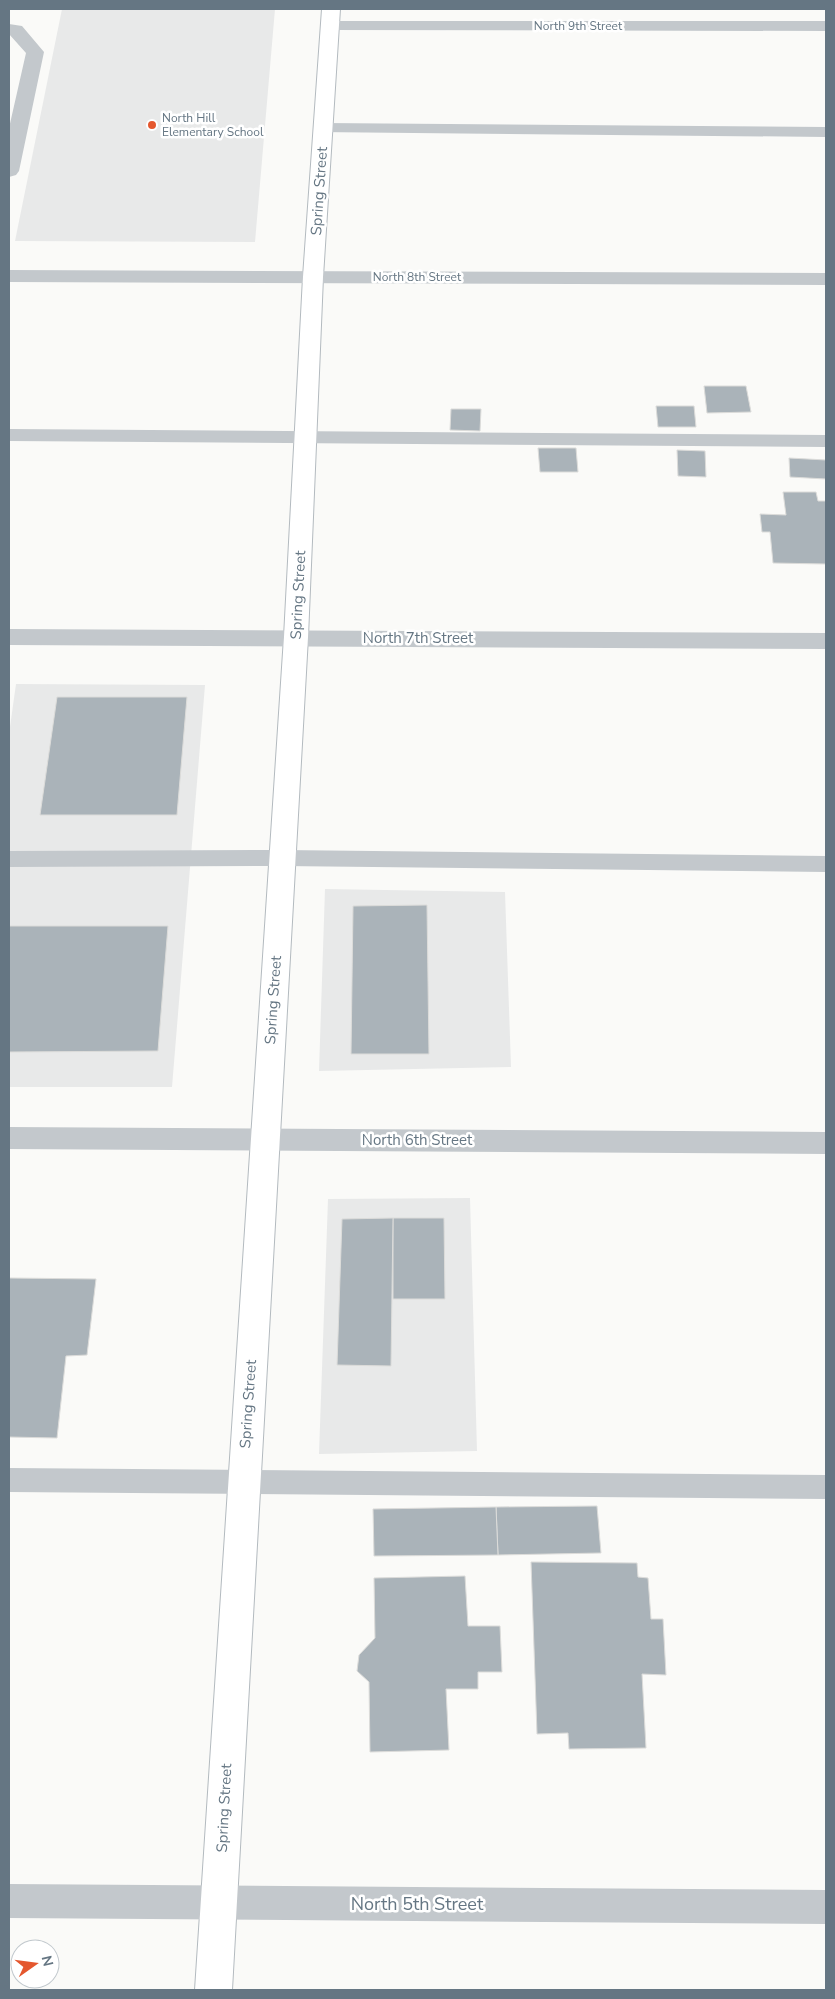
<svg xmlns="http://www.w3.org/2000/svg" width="835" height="1999" viewBox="0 0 835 1999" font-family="'Nunito Sans',sans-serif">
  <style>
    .built { fill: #e8e9e9 }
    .building { fill: #aab3b9; stroke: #dcdcda }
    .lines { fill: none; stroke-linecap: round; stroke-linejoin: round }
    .secondary-casing { stroke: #b3babf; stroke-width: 2 }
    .service { fill: #c3c8cc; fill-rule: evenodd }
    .minor { fill: #c3c8cc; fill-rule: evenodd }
    .secondary { fill: #fff; fill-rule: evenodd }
    .poi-dot { fill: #e4572e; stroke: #fff; stroke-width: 2 }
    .labels { text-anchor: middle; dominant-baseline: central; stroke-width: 5; stroke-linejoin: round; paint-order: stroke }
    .far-street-label { font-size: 12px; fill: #657683; stroke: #fff }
    .far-poi-label { font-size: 12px; fill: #657683; stroke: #fff; text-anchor: start }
    .street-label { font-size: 15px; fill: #657683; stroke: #fff }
    .near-street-label { font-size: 18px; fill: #657683; stroke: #fff }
  </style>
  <rect width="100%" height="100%" fill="#fafaf8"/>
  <!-- built -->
  <g class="built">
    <path d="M62,9H275L255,242L15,241Z"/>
    <path d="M16,684L205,685L172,1087H9V734Z"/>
    <path d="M325,889L505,892L511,1067L319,1071Z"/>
    <path d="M470,1198L477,1451L319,1454L328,1199Z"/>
  </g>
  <!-- building -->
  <g class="building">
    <path d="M704,386H746L751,412L707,413Z"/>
    <path d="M656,406H694L696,427H658Z"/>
    <path d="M451,409H481L480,431L450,430Z"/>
    <path d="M538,448H576L578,472H540Z"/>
    <path d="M677,450L705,451L706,477L678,476Z"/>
    <path d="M789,458L826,460V479L790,477Z"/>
    <path d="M783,492H816L818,501H826V564L773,563L770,532H762L760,514L786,515Z"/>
    <path d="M57,697H187L177,815H40Z"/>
    <path d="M427,905L429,1054H351L353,906Z"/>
    <path d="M9,926H168L158,1051L9,1052Z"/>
    <path d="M393,1218H444L445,1299H393Z"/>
    <path d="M393,1218L391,1366L337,1365L342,1219Z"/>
    <path d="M9,1278L96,1279L87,1355L66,1356L57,1438L9,1437Z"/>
    <path d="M597,1506L601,1553L498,1555L496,1507Z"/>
    <path d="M496,1507L498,1555L374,1556L373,1509Z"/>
    <path d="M531,1562L637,1563L638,1577L648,1578L651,1619H663L666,1675L642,1674L646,1748L569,1749L568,1733L537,1734Z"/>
    <path d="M465,1576L468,1626H500L502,1672H478V1689H446L449,1750L370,1752L369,1682L357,1671L359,1655L375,1638L374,1578Z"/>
  </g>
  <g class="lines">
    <!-- secondary casing -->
    <g class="secondary-casing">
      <path id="secondary" d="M322,9H340L323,277L308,637L232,1990H195L284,637L303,277Z"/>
    </g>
    <!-- service -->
    <g class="service">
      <path d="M323,123L826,127V137L317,132L315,128L317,124Z"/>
      <path d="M9,429L826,435V447L9,441Z"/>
      <path d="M282,850L826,856V872L282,866L9,867V851Z"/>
      <path d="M9,1468L826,1475V1499L9,1492Z"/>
    </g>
    <!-- minor -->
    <g class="minor">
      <path d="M330,21H826V31L324,30L321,26L324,22Z"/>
      <path d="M9,24L22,26L44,52L19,171L16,175L9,177V128L26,53L9,34Z"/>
      <path d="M9,270L826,273V285L9,282Z"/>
      <path d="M9,629L826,633V649L9,645Z"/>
      <path d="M9,1127L826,1132V1154L9,1149Z"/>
      <path d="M9,1884L826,1890V1924L9,1918Z"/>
    </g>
    <!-- secondary -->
    <use href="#secondary" class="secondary"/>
  </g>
  <!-- markers -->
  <circle class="poi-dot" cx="152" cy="125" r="5"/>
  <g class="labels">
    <!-- far-street labels -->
    <g class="far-street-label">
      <text x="578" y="26">North 9th Street</text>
      <text x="417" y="277">North 8th Street</text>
    </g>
    <!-- far-poi labels -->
    <g class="far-poi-label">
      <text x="162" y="118">North Hill<tspan x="162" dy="14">Elementary School</tspan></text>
    </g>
    <!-- street labels -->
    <g class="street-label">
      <text transform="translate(319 191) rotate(-86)">Spring Street</text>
      <text transform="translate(298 595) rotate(-87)">Spring Street</text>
      <text x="418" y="638">North 7th Street</text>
      <text transform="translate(273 1000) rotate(-86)">Spring Street</text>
      <text x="417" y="1140">North 6th Street</text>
      <text transform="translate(248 1404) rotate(-86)">Spring Street</text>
      <text transform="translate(224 1808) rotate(-87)">Spring Street</text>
    </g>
    <!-- near-street labels -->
    <g class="near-street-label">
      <text x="417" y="1904">North 5th Street</text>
    </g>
  </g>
  <!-- border -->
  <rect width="835" height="1999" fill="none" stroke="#657683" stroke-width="20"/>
  <!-- north arrow -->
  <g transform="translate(35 1964) rotate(76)"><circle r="24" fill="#ffffff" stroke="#c1c8cd"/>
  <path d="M0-4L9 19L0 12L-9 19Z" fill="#e4572e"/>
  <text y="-8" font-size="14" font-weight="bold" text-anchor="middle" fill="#657683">N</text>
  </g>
</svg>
